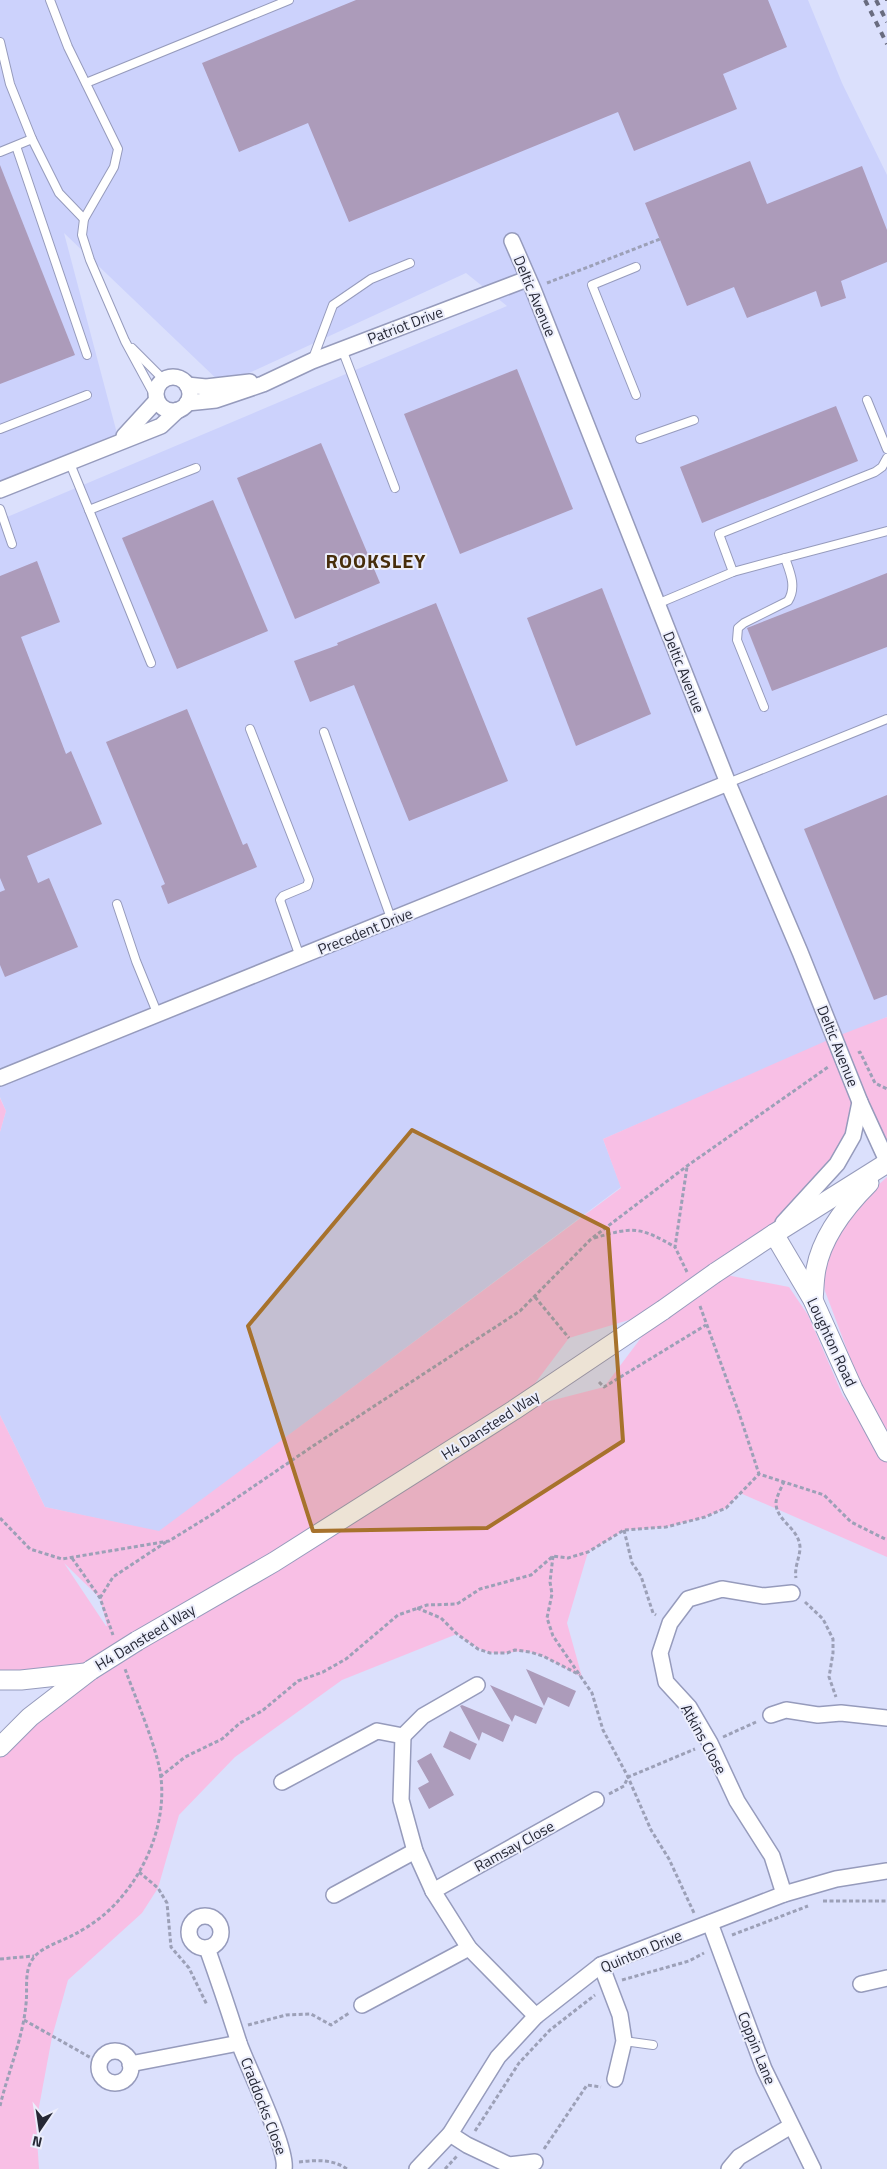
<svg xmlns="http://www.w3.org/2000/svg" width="887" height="2169" viewBox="0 0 887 2169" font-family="'Titillium Web',sans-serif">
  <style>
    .built { fill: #ccd2fc }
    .green { fill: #f8bfe5; fill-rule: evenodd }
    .building { fill: #ac9bba }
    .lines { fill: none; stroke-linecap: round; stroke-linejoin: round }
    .service-casing { stroke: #969bbc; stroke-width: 10 }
    .minor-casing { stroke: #969bbc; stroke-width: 18 }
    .tertiary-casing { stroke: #969bbc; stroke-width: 21 }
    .path { stroke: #9ca0b7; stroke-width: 3; stroke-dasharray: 4 2.5; stroke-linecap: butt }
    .service { stroke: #fff; stroke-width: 8 }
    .minor { stroke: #fff; stroke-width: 15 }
    .tertiary { stroke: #fff; stroke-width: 19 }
    .rail { stroke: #696c7f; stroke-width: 4; stroke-dasharray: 6 6; stroke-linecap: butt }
    .tertiary-bridge-casing { stroke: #969bbc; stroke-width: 21; stroke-linecap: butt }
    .tertiary-bridge { stroke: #fff; stroke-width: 19 }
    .marked { fill: #a7722c; fill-opacity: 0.2; stroke: #a7722c; stroke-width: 4; stroke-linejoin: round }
    .labels { text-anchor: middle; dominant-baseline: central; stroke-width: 4; stroke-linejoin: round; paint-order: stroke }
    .street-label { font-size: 15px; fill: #262835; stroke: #eceefc }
    .district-label { font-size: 20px; font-weight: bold; letter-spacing: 1px; fill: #472e0c; stroke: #eceefc }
  </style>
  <rect width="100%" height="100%" fill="#dbe0fc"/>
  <!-- built -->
  <path class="built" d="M0,0H808L842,83L887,175V1017L603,1139L621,1187L159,1532L45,1507L0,1415V1132L6,1111L0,1097V520L507,306L466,273L223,385L64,233L119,441L0,490Z"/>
  <!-- green -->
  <g class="green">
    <path d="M887,1017V1161L861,1103L853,1136L774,1234L716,1273L789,1287L808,1315L843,1396L884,1448L825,1291L823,1275L829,1244L864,1198L887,1177V1557L740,1493L726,1508L705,1517L666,1527L624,1530L588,1552L567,1623L582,1677C567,1670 544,1654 529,1652C520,1650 515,1652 506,1653C486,1656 473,1645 457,1634L342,1680L235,1757L179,1815L158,1888L142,1913L68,1980L52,2037L36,2123L39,2169H0V1747L84,1674L0,1680V1415L45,1507L159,1531L621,1188L603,1139L835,1037ZM662,1310L604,1387L515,1410L569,1338ZM64,1563L100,1598L107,1626H106Z"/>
    <path d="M0,1098L6,1111L0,1132Z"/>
  </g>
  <!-- building -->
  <g class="building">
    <path d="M356,0H768L787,47L723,74L737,109L634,151L618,112L349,222L308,123L239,152L202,63Z"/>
    <path d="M750,161L767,204L862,166L887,230V262L841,281L846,298L821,307L816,291L747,318L734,287L687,306L645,203Z"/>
    <path d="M0,165L75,355L0,384Z"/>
    <path d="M517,369L573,509L460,554L404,414Z"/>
    <path d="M836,406L858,461L702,523L680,467Z"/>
    <path d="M321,443L380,583L295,619L237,478Z"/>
    <path d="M213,500L268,631L177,669L122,538Z"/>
    <path d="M37,561L60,622L21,637L66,754L71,751L102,824L27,856L38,883L49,878L78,947L5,977L0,965V892L5,890L0,878V576Z"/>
    <path d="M887,573V647L772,691L747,628Z"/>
    <path d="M602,588L651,714L576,746L527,618Z"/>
    <path d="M436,603L508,781L409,821L354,685L310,702L294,661L338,645L337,643Z"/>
    <path d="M187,709L243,845L247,843L257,867L168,904L161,886L165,884L106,742Z"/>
    <path d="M887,795V995L874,1000L804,829Z"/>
    <path d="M526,1669L576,1691L569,1707L548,1697L544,1706Z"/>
    <path d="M490,1685L543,1708L536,1724L515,1715L512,1722Z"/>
    <path d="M462,1705L510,1725L503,1742L482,1732L479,1741L460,1706Z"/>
    <path d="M450,1731L477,1744L470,1760L443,1747Z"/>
    <path d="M431,1753L454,1795L429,1809L418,1788L429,1782L417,1761Z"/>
  </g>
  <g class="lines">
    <!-- service casing -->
    <g class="service-casing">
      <g id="service">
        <path d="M50,0L68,47L118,149L114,167L84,219L82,235L90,260L125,341L157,400"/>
        <path d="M0,42L10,84L32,139L59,193L84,219"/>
        <path d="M86,83L289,0"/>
        <path d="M16,146L87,355"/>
        <path d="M0,152L32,139"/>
        <path d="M132,348L164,380"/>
        <path d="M342,349L395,488"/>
        <path d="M312,361L333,305L371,279L410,263"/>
        <path d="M636,395L592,285L636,267"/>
        <path d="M867,400L887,449"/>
        <path d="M0,429L87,395"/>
        <path d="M640,439L694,420"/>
        <path d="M69,461L89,510L196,468"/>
        <path d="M0,509L12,544"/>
        <path d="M89,510L151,663"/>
        <path d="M785,558L887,531"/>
        <path d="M733,572L719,534L875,472L882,467L887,458"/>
        <path d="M657,604L733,572L785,558C790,572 797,587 788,601L744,623L738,628L737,640L764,707"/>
        <path d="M250,729L309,880L307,886L283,896L280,900L300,957"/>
        <path d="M324,732L392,921"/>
        <path d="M728,783L887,719"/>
        <path d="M117,904L136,961L158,1015"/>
        <path d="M624,2041L653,2045"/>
      </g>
    </g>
    <!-- minor casing -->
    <g class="minor-casing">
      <g id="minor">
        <path d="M512,241L533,289L728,783L800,952L860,1102L887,1161"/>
        <circle cx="173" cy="394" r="17"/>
        <path d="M187,385L206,387L250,382"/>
        <path d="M187,403L216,400L263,384L312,361L527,279"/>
        <path d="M124,436L157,400"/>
        <path d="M0,490L161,426L178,410"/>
        <path d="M0,1078L728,783"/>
        <path d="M783,1223L837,1164L853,1136L860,1102"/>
        <path d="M771,1715L786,1710L818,1715L841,1713L887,1718"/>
        <path d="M403,1736L401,1800L415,1851L433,1891L469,1948L536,2016"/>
        <path d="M282,1782L377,1731L403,1736L423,1716L477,1685"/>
        <path d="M433,1891L596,1800"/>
        <path d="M784,1894L772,1856L737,1801L710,1743L689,1707L666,1682L660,1653L670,1623L688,1599L722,1589L764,1596L792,1593"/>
        <path d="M334,1895L415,1851"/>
        <circle cx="205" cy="1932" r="16"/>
        <path d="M710,1923L764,2069L813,2169"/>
        <path d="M207,1948C218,1979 229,2011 239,2043C248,2068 288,2149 284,2169"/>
        <path d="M601,1965L620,2015L624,2041L615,2079"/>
        <path d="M861,1984L887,1978"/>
        <path d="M362,2005L469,1948"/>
        <circle cx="115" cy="2067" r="16"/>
        <path d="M130,2064L239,2043"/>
        <path d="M450,2134L467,2145L509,2165L535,2162"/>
        <path d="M417,2169L450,2134L498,2057L536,2016L601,1965L784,1894L836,1879L887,1871"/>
        <path d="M729,2169L739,2157L791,2126"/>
      </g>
    </g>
    <!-- tertiary casing -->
    <g class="tertiary-casing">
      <g id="tertiary">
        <path d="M774,1234L813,1300L853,1389L887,1452"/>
        <path d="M715,1273L774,1234L887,1163"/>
        <path d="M813,1300C814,1290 814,1279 816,1269C822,1236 847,1205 869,1183"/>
        <path d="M137,1641L274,1562L514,1410L663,1310"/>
        <path d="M0,1680H21L85,1673"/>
        <path d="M0,1747L30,1717L91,1670"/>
      </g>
    </g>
    <!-- path -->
    <g class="path">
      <path d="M547,283L660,239"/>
      <path d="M858,1053L860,1052L875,1083L887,1089"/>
      <path d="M594,1238C633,1227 639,1226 675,1247"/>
      <path d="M687,1272L675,1247L687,1167"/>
      <path d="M535,1297L569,1338"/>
      <path d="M700,1306L739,1413L759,1474L824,1495L851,1522L887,1540"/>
      <path d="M599,1382L604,1387L706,1325"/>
      <path d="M784,1481C782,1487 776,1497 776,1503C776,1521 799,1528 800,1547C800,1558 794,1567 796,1578"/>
      <path d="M0,1518L30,1549L62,1559L169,1541L216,1512L313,1446L520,1311L591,1239L687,1166L828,1067"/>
      <path d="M624,1530L632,1563L641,1576L653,1613L656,1615"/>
      <path d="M553,1556L550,1582L552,1594L547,1618L553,1636L592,1693L603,1730L628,1777L651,1830L669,1859L694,1913"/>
      <path d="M72,1558L100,1598L113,1635"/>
      <path d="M100,1598L113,1577L166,1542"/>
      <path d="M805,1602L823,1619L833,1639V1653L829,1677L836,1697"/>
      <path d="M417,1608L441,1618L457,1634L478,1649L490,1653H507L515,1650L530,1652L543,1656L580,1675"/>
      <path d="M723,1737L756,1722"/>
      <path d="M160,1777L185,1757L222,1739L240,1723L262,1711L298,1681L323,1672L346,1659L398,1615L427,1605L457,1604L480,1589L531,1575L553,1556L568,1558L588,1552L624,1530L666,1527L705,1517L726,1508L759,1474"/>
      <path d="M609,1794L624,1786L628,1777L695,1749"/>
      <path d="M139,1872L158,1888L167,1903L171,1947L189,1968L207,2005"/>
      <path d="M823,1901H887"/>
      <path d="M732,1935L808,1906"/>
      <path d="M0,1959L34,1956"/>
      <path d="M622,1980L689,1961L704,1953"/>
      <path d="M24,2020L100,2063"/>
      <path d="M248,2025L286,2015L311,2014L331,2025L349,2013"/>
      <path d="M0,2106C8,2072 23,2038 26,2004C28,1988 23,1969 35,1956C44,1946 63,1941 75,1934C83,1930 92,1924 100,1918C143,1884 171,1820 159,1766C152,1736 136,1699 125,1669"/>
      <path d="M475,2131L519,2063L550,2030L595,1995"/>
      <path d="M544,2149L587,2085L601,2087"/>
      <path d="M299,2162C316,2160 333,2159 347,2169"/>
      <path d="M445,2169L457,2156"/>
    </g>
    <!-- service -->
    <use href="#service" class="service"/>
    <!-- minor -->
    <use href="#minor" class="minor"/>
    <!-- tertiary -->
    <use href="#tertiary" class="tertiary"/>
    <!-- rail -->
    <g class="rail">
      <path d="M865,0L887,44"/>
      <path d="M876,0L887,22"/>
      <path d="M887,0V1"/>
    </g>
    <!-- tertiary-bridge casing -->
    <g class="tertiary-bridge-casing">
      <g id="tertiary-bridge">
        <path d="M663,1310L715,1273"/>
        <path d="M91,1670L137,1641"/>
      </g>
    </g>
    <!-- tertiary-bridge -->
    <use href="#tertiary-bridge" class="tertiary-bridge"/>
  </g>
  <!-- marked area -->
  <path class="marked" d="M412,1130L608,1229L623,1441L487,1528L313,1531L248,1326Z"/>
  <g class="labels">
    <!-- street labels -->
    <g class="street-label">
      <text transform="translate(535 296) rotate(67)">Deltic Avenue</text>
      <text transform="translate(405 325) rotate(-21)">Patriot Drive</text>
      <text transform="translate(684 672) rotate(68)">Deltic Avenue</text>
      <text transform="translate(365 931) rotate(-22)">Precedent Drive</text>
      <text transform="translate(838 1046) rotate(68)">Deltic Avenue</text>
      <text transform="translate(832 1342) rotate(65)">Loughton Road</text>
      <text transform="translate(490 1425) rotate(-33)">H4 Dansteed Way</text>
      <text transform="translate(145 1637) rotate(-31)">H4 Dansteed Way</text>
      <text transform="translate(704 1739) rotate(61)">Atkins Close</text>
      <text transform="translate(514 1846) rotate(-29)">Ramsay Close</text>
      <text transform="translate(641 1951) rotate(-23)">Quinton Drive</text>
      <text transform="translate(757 2048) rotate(68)">Coppin Lane</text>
      <text transform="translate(264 2106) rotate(69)">Craddocks Close</text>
    </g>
    <!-- district labels -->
    <g class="district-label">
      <text x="376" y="560">ROOKSLEY</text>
    </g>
  </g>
  <!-- north arrow -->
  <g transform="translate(40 2129) rotate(193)" stroke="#eceefc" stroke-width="4" paint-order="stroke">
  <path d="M0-4L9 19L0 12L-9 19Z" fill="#262835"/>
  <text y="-8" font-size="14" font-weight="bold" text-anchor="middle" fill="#262835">N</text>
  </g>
</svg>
